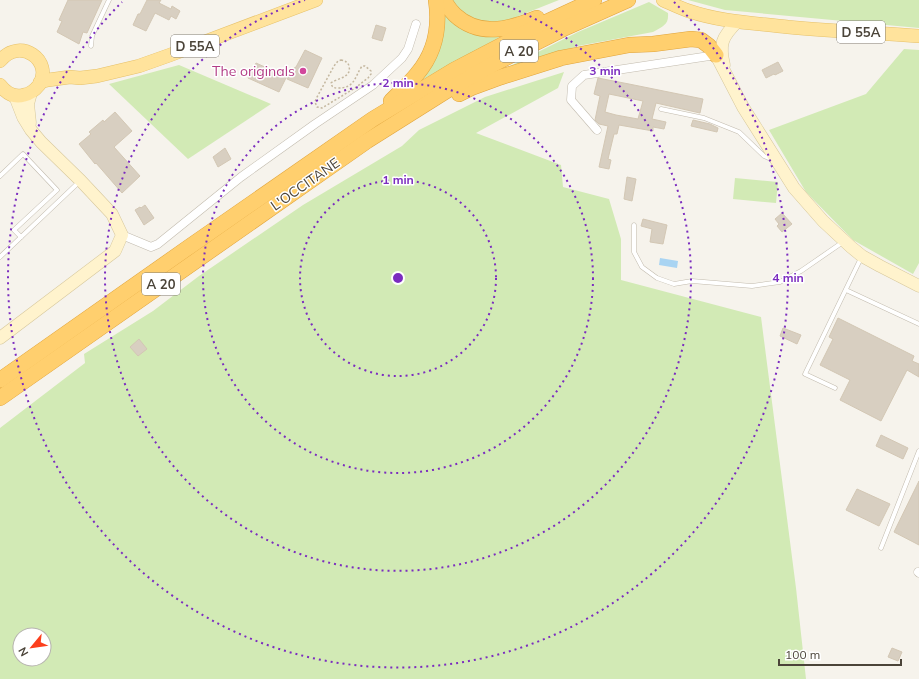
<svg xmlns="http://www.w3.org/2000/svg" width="919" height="679" viewBox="0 0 919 679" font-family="Mulish,sans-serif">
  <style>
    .green { fill: #d2eab5; fill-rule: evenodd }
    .water { fill: #a9d4f2 }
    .building { fill: #d8cfc1; stroke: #d3c7b4; fill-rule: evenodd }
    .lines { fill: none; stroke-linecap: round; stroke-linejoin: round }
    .lane-casing { stroke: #c2bbae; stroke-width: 5 }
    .street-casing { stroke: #c2bbae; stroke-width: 9 }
    .secondary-casing { stroke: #d6c79b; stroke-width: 13 }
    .primary-casing { stroke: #e6c16a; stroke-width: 14 }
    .highway-casing { stroke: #e0a43c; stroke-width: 16 }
    .path { stroke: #c4b79f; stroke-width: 1.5; stroke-dasharray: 2 2; stroke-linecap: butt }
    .lane { stroke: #fff; stroke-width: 4 }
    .street { stroke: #fff; stroke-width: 8 }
    .secondary { stroke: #fff3cd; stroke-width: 12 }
    .primary { stroke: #ffe39c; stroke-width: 13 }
    .highway { stroke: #ffcf6e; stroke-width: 15 }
    .ring { fill: none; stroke: #7b2cbf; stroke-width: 2; stroke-dasharray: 2 4 }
    .hotel-dot { fill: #d1479c; stroke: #fff; stroke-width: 1.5 }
    .labels { text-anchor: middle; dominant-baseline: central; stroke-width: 3; stroke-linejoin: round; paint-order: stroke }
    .shield { fill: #fff; stroke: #817c74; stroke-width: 1 }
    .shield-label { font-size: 13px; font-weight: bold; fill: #4b4439 }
    .hotel-label { font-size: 14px; fill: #b23c85; stroke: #fff; text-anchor: end }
    .street-label { font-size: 14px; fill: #4b4439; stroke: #fff }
    .centre { fill: #7b2cbf; stroke: #fff; stroke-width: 2 }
    .ring-label { font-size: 12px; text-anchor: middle; font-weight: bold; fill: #7b2cbf; stroke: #fff; stroke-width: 3; stroke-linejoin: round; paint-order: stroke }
  </style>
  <rect width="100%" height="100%" fill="#f6f3ec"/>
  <!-- green -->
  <g class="green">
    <path d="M448,0H559L501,23L472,22Z"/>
    <path d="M688,0H919V28L725,10Z"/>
    <path d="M649,2L668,13C669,25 663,26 653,32L578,46L539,58L492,75L578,32Z"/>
    <path d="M440,3L455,23L509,32L411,86Z"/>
    <path d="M904,49L919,50V263L913,274L853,240L806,192L769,130L866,94Z"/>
    <path d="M179,65L271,104L188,159L109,84Z"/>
    <path d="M564,72L558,88L476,133L561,165L563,187L609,199L621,239V280L761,317L796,588L806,679H0V428L85,363L84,354L153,311L199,276L303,205L402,146L419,130L485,97ZM20,635H44V659H20Z"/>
    <path d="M735,178L778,182L776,203L733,199Z"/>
  </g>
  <!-- water -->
  <path class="water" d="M660,258L678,261L677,268L659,265Z"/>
  <!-- building -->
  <g class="building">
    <path d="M68,0H102L87,33L83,32L79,44L57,32L62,21L59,20Z"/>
    <path d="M147,0H161L159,3L171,9L172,6L180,11L176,19L171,16L169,20L155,13L146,31L133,25L138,14H140Z"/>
    <path d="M376,25L386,28L382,41L372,38Z"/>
    <path d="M305,50L322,58L308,88L287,79L291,70L296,67Z"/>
    <path d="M778,62L783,71L775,75L774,74L766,78L762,70Z"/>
    <path d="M256,63L278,73L280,70L288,74L279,92L248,78Z"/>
    <path d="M598,78L629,84L703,99L700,113L656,103L652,119L666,122L664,129L653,127V131L619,125L617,134H614L608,159L611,160L609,169L599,167L608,126L599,124L595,120L600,96L594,94ZM609,94L643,101L638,119L616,115L605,112Z"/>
    <path d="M115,112L132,131L114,147L140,176L122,193L96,163L95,164L79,144L91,134L89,132L103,120L104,122Z"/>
    <path d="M693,120L710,124L718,128L717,132L691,126Z"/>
    <path d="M225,148L231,159L218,167L213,157Z"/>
    <path d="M627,177L636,179L632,201L624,199Z"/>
    <path d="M145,205L154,218L144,225L135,210L140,207L141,208Z"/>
    <path d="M782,213L792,224L782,232L777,226L779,224L775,219Z"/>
    <path d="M643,219L667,225L663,244L650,242L652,229L641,226Z"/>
    <path d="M838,318L914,356L912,361L919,364V377L907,370L881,421L840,400L850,380L820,365L833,339L829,337Z"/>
    <path d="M783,328L801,335L797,344L780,336Z"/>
    <path d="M139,339L147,349L138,356L130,347Z"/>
    <path d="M881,435L908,448L903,459L876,446Z"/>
    <path d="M919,481V545L894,532Z"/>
    <path d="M857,489L890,504L879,526L846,510Z"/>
    <path d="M892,648L902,652L898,661L888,657Z"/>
  </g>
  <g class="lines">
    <!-- lane casing -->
    <g class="lane-casing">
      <g id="lane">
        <path d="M91,46L92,36L109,0"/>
        <path d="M661,109L704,118L739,132L764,156L773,160"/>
        <path d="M0,176L23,154L57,190L14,230L21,237"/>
        <path d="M634,225V252L642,267L657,278L674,284L692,281L752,286L780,282L801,271L843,242"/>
        <path d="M0,257L79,182"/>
        <path d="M846,290L919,324"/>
        <path d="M835,388L805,374L861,258"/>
        <path d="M881,548L919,451"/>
      </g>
    </g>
    <!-- street casing -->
    <g class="street-casing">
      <g id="street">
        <path d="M597,130L571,100L572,86L584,75L716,55"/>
        <path d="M122,235L151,247L158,244L241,177L315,124L373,85L402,58L408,49L416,24"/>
        <path d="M918,572L919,573"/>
      </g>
    </g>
    <!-- secondary casing -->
    <g class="secondary-casing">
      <g id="secondary">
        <path d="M716,55L743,107L794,188L823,221L851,247L862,256L880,266L919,286"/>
        <path d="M724,65C719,44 722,37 737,22"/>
        <path d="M30,123L28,104L31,93"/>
        <path d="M0,338L115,251L122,235L112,214L81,181L41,142L31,130L23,117L16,99L13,95"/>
      </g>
    </g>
    <!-- primary casing -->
    <g class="primary-casing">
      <g id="primary">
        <path d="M663,0C672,4 680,8 689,11C721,22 755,23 788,27C832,31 875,33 919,36"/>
        <path d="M0,61C20,36 54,61 39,85C35,90 30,94 24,95C14,98 6,93 0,85"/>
        <path d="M40,82L48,80L70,77L80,78L97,76L139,66L170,55L316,0"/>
      </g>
    </g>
    <!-- highway casing -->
    <g class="highway-casing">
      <g id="highway">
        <path d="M444,0C447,6 451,11 455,15C480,38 510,29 537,18"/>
        <path d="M459,94L471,88L501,77L561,58L629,45L653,44L691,39L701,40L709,46L716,55"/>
        <path d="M391,101C400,92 409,84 417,74C435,53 440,27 436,0"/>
        <path d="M0,380L189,247L373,119L454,70L542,24L594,0"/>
        <path d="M0,398L367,141L448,90L486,68L563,29L628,0"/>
      </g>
    </g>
    <!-- path -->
    <path class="path" d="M341,60C345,61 348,62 349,66C352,78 337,78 331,83C332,87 333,88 338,88C355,88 354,78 362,66H365L371,71V74L368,78L355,88L322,108L317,107L315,102L316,99L334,66L338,61Z"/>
    <!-- lane -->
    <use href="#lane" class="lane"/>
    <!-- street -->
    <use href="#street" class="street"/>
    <!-- secondary -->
    <use href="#secondary" class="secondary"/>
    <!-- primary -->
    <use href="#primary" class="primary"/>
    <!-- highway -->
    <use href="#highway" class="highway"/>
  </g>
  <!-- distance rings -->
  <g class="ring">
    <circle cx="398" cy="278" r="98"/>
    <circle cx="398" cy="278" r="195"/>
    <path d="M491 0A293 293 0 1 1 305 0"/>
    <path d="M674 2A390 390 0 1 1 122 2"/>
  </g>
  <!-- markers -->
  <circle class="hotel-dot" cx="303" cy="71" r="4"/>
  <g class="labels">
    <!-- shield labels -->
    <g class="shield">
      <rect x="837" y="21" width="48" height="22" rx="3"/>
      <rect x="171" y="35" width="48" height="22" rx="3"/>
      <rect x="500" y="40" width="38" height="22" rx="3"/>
      <rect x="142" y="273" width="38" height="22" rx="3"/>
    </g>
    <g class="shield-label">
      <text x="861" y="32">D 55A</text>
      <text x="195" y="46">D 55A</text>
      <text x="519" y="51">A 20</text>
      <text x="161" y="284">A 20</text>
    </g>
    <!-- hotel labels -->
    <g class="hotel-label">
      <text x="295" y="71">The originals</text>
    </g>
    <!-- street labels -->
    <g class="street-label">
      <text transform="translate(305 184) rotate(-35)">L'OCCITANE</text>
    </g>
  </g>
  <circle cx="398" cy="278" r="6" class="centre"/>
  <g class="ring-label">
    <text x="605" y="75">3 min</text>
    <text x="398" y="87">2 min</text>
    <text x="398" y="184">1 min</text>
    <text x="788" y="282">4 min</text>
  </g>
  <!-- north arrow -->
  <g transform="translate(32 647) rotate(241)"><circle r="19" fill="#ffffff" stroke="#b7b4b0"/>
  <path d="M0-3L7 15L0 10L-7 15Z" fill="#fc3f1d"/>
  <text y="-6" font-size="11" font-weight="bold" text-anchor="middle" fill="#4b4439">N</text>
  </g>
  <!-- scale -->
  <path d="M779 659v6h122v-6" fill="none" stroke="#4b4439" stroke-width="2"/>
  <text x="785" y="659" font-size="12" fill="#4b4439" stroke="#ffffff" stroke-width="3" paint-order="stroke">100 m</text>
</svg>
